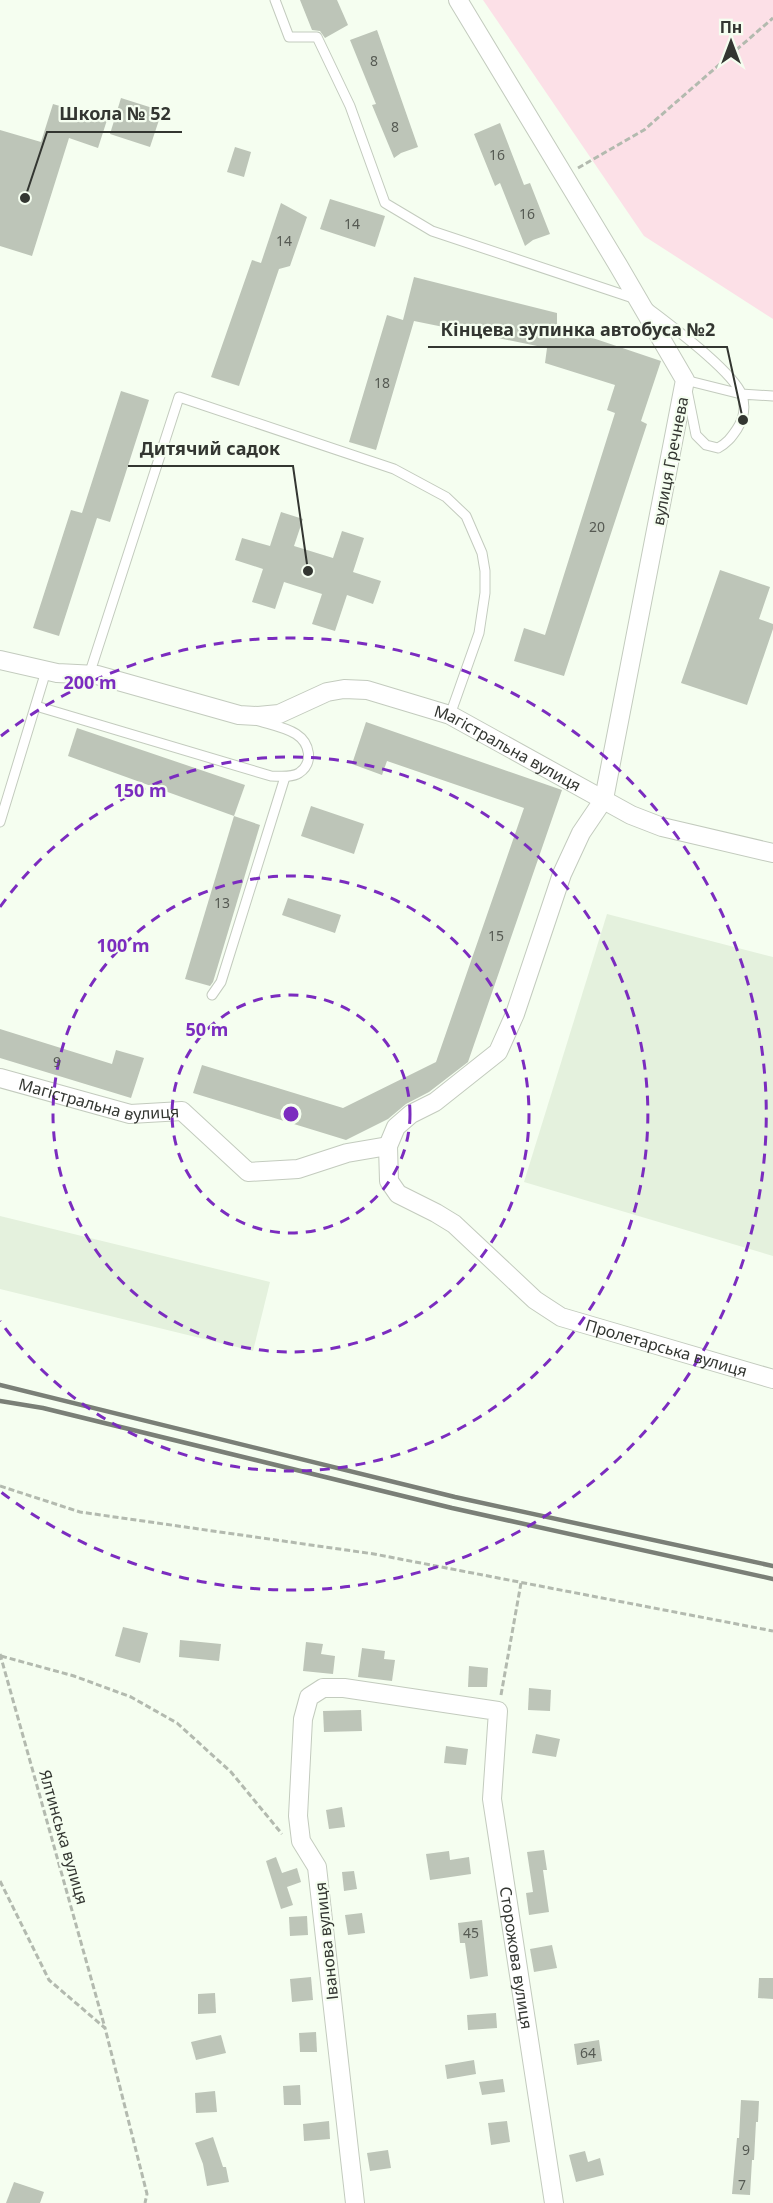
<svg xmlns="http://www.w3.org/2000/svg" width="773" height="2203" viewBox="0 0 773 2203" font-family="'Noto Sans',sans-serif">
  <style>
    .built { fill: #e4f1dd }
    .green { fill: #fce0e7 }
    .building { fill: #bdc5b8 }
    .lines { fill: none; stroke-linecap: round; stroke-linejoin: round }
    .lane-casing { stroke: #c3cbbe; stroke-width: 11 }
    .street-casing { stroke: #c3cbbe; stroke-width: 20 }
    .path { stroke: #b3baaf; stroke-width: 3; stroke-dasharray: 6 3; stroke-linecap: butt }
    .lane { stroke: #fff; stroke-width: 9 }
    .street { stroke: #fff; stroke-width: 18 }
    .rail { stroke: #7a7f77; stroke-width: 4.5 }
    .ring { fill: none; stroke: #7b2cbf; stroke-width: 3; stroke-dasharray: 10 8 }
    .labels { text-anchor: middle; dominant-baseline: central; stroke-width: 4.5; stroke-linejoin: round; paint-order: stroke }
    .number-label { font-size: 14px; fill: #565a53 }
    .street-label { font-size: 16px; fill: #333631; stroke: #f5fef0 }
    .centre { fill: #7b2cbf; stroke: #f5fef0; stroke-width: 3 }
    .ring-label { font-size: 18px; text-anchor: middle; font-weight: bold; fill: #7b2cbf; stroke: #f5fef0; stroke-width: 4.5; stroke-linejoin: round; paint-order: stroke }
    .leader { fill: none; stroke: #333631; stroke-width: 2 }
    .callout-dot { fill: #333631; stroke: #f5fef0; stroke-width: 2 }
    .callout-label { font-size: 18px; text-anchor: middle; font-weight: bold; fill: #333631; stroke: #f5fef0; stroke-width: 4.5; stroke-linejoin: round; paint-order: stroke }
  </style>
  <rect width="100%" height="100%" fill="#f5fef0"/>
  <!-- built -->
  <g class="built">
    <path d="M607,914L773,957V1256L524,1182Z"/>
    <path d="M0,1216L270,1282L253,1351L0,1289Z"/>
  </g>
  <!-- green -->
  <path class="green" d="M483,0H773V319L644,236Z"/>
  <!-- building -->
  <g class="building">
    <path d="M300,0H337L348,25L325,38L320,31L312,30Z"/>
    <path d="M377,30L418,147L401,153L394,158L372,105L376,104L350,40Z"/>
    <path d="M121,98L162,111L150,147L110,134Z"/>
    <path d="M53,104L107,120L98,148L69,138L32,256L0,246V130L41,142Z"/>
    <path d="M500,123L524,185L530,183L550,234L533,240L525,246L500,183L495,186L474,134Z"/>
    <path d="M235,147L251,152L244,177L227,172Z"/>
    <path d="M330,199L385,216L375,247L320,229Z"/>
    <path d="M281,203L307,217L290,266L279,269L239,386L211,377L252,260L261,263Z"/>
    <path d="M414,277L557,313V326L661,361L641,421L647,424L564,676L514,661L524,628L545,635L615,413L607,410L615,385L545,363L547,348L414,321L376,450L349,442L387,315L403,320Z"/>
    <path d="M121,391L149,400L110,522L97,518L59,636L33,628L71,510L82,513Z"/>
    <path d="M281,512L303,519L294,546L333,558L342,531L364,538L353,572L381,581L373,604L347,595L335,631L312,624L322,594L284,582L275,609L252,602L263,569L235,560L242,538L270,546Z"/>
    <path d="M720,570L770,587L759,619L773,624V629L747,705L681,683Z"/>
    <path d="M366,722L562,790L468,1062L429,1092L406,1104L388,1119L346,1140L193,1093L202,1065L343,1108L436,1062L524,808L387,761L382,775L352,764Z"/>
    <path d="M77,728L245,785L234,816L68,756Z"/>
    <path d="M311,806L364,824L354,854L301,836Z"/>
    <path d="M234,816L260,825L213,982L210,986L185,979Z"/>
    <path d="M288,898L341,915L335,933L282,915Z"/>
    <path d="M0,1029L112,1064L116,1050L144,1058L131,1098L0,1058Z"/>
    <path d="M123,1627L148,1633L140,1663L115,1656Z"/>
    <path d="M180,1640L221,1644L219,1661L179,1657Z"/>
    <path d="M306,1642L323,1644L321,1654L335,1656L333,1674L303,1671Z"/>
    <path d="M362,1648L385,1651L384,1659L395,1660L392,1681L358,1677Z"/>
    <path d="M469,1666L488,1668L487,1687H468Z"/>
    <path d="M529,1688L551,1690L550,1711L528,1710Z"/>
    <path d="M361,1710L362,1731L324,1732L323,1711Z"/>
    <path d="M536,1734L560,1739L556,1757L532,1753Z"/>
    <path d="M446,1746L468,1749L466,1765L444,1763Z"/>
    <path d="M342,1807L345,1827L329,1829L326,1810Z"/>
    <path d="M544,1850L547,1870H543L549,1912L529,1915L526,1893L533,1892L527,1852Z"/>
    <path d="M449,1851L450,1860L469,1857L471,1874L430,1880L426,1854Z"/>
    <path d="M276,1857L282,1873L297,1868L301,1882L287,1887L293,1905L281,1909L266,1861Z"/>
    <path d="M354,1871L357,1889L344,1891L342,1872Z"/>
    <path d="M362,1913L365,1933L348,1935L345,1915Z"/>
    <path d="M307,1916L308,1935L290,1936L289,1917Z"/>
    <path d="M482,1920L488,1976L470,1979L465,1943H460L458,1923Z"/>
    <path d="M552,1945L557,1968L534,1972L530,1949Z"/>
    <path d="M311,1977L313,2000L292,2002L290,1979Z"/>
    <path d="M759,1978H773V1999L758,1998Z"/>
    <path d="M215,1993L216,2013L198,2014V1994Z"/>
    <path d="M496,2013L497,2028L468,2030L467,2015Z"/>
    <path d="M316,2032L317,2052H300L299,2033Z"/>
    <path d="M221,2035L226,2053L196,2060L191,2042Z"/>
    <path d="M599,2040L602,2061L577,2065L574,2044Z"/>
    <path d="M474,2060L476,2074L447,2079L445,2065Z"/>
    <path d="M503,2079L505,2092L482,2095L479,2082Z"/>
    <path d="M300,2085L301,2105H284L283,2086Z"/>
    <path d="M215,2091L217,2112L196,2113L195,2093Z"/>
    <path d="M741,2100L759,2101L758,2122H756L754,2160H752L750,2195L732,2194L737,2138H739Z"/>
    <path d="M329,2121L330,2139L304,2141L303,2124Z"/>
    <path d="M507,2121L510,2142L491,2145L488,2123Z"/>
    <path d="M213,2137L223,2167H226L229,2182L207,2186L203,2164L195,2143Z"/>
    <path d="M388,2150L391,2168L370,2171L367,2153Z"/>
    <path d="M585,2151L588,2162L600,2158L604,2175L576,2182L569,2155Z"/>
    <path d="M14,2182L44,2192L40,2203H6Z"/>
  </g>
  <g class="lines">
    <!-- lane casing -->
    <g class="lane-casing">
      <g id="lane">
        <path d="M275,0L289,37H317L350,106L385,203L432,231L636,299"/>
        <path d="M647,307C670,325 732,370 742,395C746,408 744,418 737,429C731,438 727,443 718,448L706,445L696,435L685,380L741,394L773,396"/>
        <path d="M89,675L179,397L394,469L446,497L466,516L482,553L485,571V593L479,633L450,715"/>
        <path d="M36,706L271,776C279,776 291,778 299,773C314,763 310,743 296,734C285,727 268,724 256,720"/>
        <path d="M0,822L46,671"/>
        <path d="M212,995L221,982L285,777"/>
      </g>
    </g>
    <!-- street casing -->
    <g class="street-casing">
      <g id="street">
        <path id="s1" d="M458,0L618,265L685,380L604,799L581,833L562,874L515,1014L498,1052L435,1102L411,1114L396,1127L388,1146L389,1181L398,1194L436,1213L454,1224L535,1300L561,1317L773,1379"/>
        <path id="s2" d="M0,660L57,673L97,675L239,715L258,716L279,714L327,692L344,689L367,690L450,715L631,815L662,827L773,853"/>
        <path id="s3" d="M0,1078L130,1114L182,1111L248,1172L298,1169L347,1153L388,1146"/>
        <path id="s4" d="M355,2203L317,1867L301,1841L298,1816L303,1719L309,1697L323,1688H344L498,1711L492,1799L554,2203"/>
      </g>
    </g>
    <!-- path -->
    <g class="path">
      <path d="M578,168L644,130L773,18"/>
      <path d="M0,1486L80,1512L374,1554L773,1631"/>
      <path d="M0,1654L105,2028"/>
      <path d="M1,1656L74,1676L131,1697L177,1723L231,1772L282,1834"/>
      <path d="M501,1695L521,1583"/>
      <path d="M0,1881L49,1980L105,2028L147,2194L145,2203"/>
    </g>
    <!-- lane -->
    <use href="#lane" class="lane"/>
    <!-- street -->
    <use href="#street" class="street"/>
    <!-- rail -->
    <g class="rail">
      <path d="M0,1385L455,1497L773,1566"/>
      <path d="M0,1401L43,1408L452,1508L773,1579"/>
    </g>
  </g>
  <!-- distance rings -->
  <g class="ring">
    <circle cx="291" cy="1114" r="119"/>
    <circle cx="291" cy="1114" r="238"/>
    <path d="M0 907A357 357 0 1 1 0 1321"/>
    <path d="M1 736A476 476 0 1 1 1 1492"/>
  </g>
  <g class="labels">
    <!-- number labels -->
    <g class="number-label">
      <text x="374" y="60">8</text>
      <text x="395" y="126">8</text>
      <text x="497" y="154">16</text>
      <text x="527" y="213">16</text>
      <text x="352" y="223">14</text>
      <text x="284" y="240">14</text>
      <text x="382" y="382">18</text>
      <text x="597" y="526">20</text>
      <text x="222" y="902">13</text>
      <text x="496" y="935">15</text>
      <text x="57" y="1061">9</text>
      <text x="471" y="1932">45</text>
      <text x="588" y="2052">64</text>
      <text x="746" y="2149">9</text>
      <text x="742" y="2184">7</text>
    </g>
    <!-- street labels -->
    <g class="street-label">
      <text transform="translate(670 461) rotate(-79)">вулиця Гречнева</text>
      <text stroke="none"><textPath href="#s2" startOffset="532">Магістральна вулиця</textPath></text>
      <text stroke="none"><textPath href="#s3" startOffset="102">Магістральна вулиця</textPath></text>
      <text stroke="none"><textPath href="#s1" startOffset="1659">Пролетарська вулиця</textPath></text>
      <text transform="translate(64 1837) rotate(74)">Ялтинська вулиця</text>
      <text transform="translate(326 1941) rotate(-96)">Іванова вулиця</text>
      <text stroke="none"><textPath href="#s4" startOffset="956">Сторожова вулиця</textPath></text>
    </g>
  </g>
  <circle cx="291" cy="1114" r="9" class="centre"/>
  <g class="ring-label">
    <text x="90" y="689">200 m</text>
    <text x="140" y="797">150 m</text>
    <text x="123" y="952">100 m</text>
    <text x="207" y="1036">50 m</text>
  </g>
  <!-- callouts -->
  <path class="leader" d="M25 198L47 132H182M743 420L727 347H428M308 571L293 466H128"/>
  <g class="callout-dot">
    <circle cx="25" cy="198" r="6"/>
    <circle cx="743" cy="420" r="6"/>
    <circle cx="308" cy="571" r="6"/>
  </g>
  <g class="callout-label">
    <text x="115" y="120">Школа № 52</text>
    <text x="578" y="336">Кінцева зупинка автобуса №2</text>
    <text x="210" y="455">Дитячий садок</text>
  </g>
  <!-- north arrow -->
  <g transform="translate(731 42)" stroke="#f5fef0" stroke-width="4.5" paint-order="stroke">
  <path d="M0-4.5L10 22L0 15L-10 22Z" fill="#333631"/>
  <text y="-9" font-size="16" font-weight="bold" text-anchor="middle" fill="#333631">Пн</text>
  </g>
</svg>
